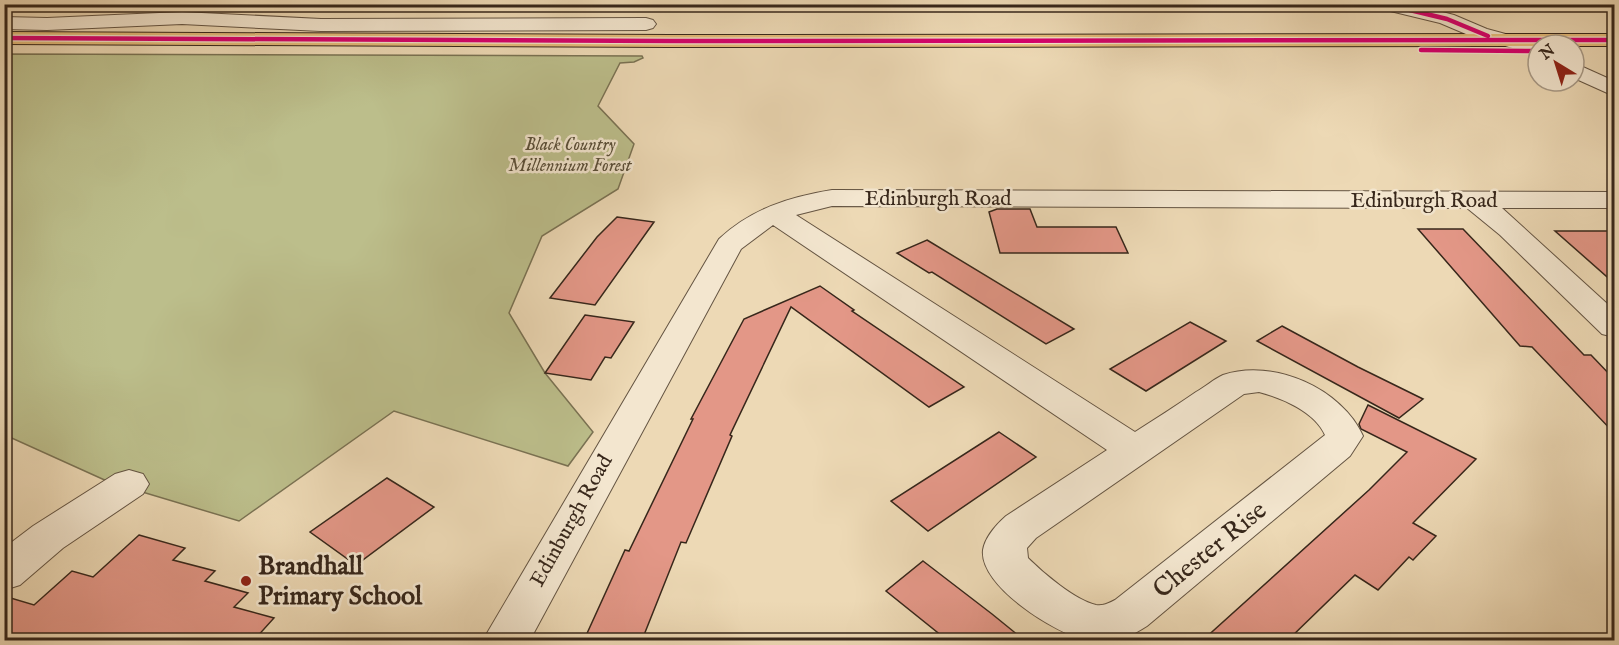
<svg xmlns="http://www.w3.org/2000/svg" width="1619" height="645" viewBox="0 0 1619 645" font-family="'IM FELL English',serif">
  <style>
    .green { fill: #bcbe8b; stroke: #7a7253; stroke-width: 1.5 }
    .building { fill: #e39787; stroke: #37271b; stroke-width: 1.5 }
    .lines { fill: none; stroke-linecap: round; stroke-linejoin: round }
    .minor-casing { stroke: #645442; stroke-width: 2 }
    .highway-casing { stroke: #37271b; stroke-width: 2 }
    .minor { fill: #f3e6cf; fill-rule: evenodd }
    .highway { fill: #e6bc7a; fill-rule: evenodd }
    .cycleway-casing { stroke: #f3e6cf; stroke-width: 7 }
    .cycleway { stroke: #d6006c; stroke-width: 4.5 }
    .poi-dot { fill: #8f2418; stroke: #f3e6cf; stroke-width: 2 }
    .labels { text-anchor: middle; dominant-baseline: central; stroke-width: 5; stroke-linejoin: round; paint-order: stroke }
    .far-park-label { font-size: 18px; font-style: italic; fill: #584d37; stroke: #f3e6cf }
    .street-label { font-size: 21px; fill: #37271b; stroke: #f3e6cf }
    .near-street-label { font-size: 26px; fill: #37271b; stroke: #f3e6cf }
    .near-poi-label { font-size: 26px; font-weight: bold; fill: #37271b; stroke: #f3e6cf; text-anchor: start }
  </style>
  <rect width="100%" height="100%" fill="#edd9b5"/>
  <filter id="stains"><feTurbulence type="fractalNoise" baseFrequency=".00333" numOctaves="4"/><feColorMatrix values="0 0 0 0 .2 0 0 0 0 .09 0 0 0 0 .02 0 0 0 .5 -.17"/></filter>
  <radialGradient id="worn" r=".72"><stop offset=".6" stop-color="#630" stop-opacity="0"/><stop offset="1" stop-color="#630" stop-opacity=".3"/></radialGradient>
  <!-- green -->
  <path class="green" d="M5,54L642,56L643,58L634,62L620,63L598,106L634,144L618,189L542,236L509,313L545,373L593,432L568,466L394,411L239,521L109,482L5,435Z"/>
  <!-- building -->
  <g class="building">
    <path d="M997,209H1030L1037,227H1116L1128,253H1000L989,212Z"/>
    <path d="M617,217L654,222L595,305L550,298L597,237Z"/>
    <path d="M1418,229H1463L1584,355H1591L1614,379V433L1532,347L1520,346Z"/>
    <path d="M1555,231H1614V283Z"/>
    <path d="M927,240L1074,329L1046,344L932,272L929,273L897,253Z"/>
    <path d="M820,286L854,310L852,311L964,387L929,407L791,307L730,435L732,436L686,543L681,542L642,640H584L625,550L629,551L693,419H691L744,319Z"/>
    <path d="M585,315L634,322L611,358L605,357L591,380L545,373Z"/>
    <path d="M1190,322L1226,341L1146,391L1110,369Z"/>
    <path d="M1282,326L1358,367L1423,399L1399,418L1257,341Z"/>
    <path d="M1368,405L1476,459L1413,523L1436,536L1413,560L1409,557L1378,590L1355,575L1288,640H1203L1369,490L1407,452L1361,429L1359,424Z"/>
    <path d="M999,432L1036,457L928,531L891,501Z"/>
    <path d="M387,478L434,507L356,565L310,532Z"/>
    <path d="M139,535L185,548L173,560L215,571L205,581L248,593L234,607L274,618L254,640H4V596L34,605L72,571L93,577Z"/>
    <path d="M923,561L992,614L1024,640H947L886,591Z"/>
  </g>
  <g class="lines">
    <!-- minor casing -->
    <g class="minor-casing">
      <g id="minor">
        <path d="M1376,4H1411L1454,15L1487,29L1546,45H1538V55L1473,37L1440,23L1378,8Z"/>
        <path d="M182,12L321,19L646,18L653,20L656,24L653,28L646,30L321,31L182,24L47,30L4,29V17L47,18Z"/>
        <path d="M1574,63L1614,81V96L1574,78Z"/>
        <path d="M832,190L1614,192V208H1502L1614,310V337L1602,334L1500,235L1467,208L832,206L796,215L1135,432C1155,419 1176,406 1196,392C1205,387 1214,379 1223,375C1274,358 1342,389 1363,436L1350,456L1147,626C1129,638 1107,645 1086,640C1056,634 979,586 983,550C985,537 997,524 1006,516L1107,450L773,225L741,249L530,640H483L719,239C751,209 789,197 832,190ZM1259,392C1282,398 1315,412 1325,435L1115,600C1109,603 1104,606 1096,605C1075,600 1043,573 1028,558L1027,548L1036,538L1244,394Z"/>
        <path d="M129,470L143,474L149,484L143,494L63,548L20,585L4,590V548L33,526L115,474Z"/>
      </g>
    </g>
    <!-- highway casing -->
    <g class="highway-casing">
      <path id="highway" d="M4,32L671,35L1614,34V46L671,47L4,44Z"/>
    </g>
    <!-- minor -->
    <use href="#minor" class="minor"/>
    <!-- highway -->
    <use href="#highway" class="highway"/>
    <!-- cycleway casing -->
    <g class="cycleway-casing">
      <g id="cycleway">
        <path d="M1385,4L1447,19L1488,36"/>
        <path d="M4,38L671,41L1614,40"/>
        <path d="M1421,50L1538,51"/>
      </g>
    </g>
    <!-- cycleway -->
    <use href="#cycleway" class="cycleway"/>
  </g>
  <!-- markers -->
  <circle class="poi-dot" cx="246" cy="581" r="6"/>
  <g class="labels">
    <!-- far-park labels -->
    <g class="far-park-label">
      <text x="570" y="145">Black Country<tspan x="570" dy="21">Millennium Forest</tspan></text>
    </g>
    <!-- street labels -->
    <g class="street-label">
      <text x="938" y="199">Edinburgh Road</text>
      <text x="1424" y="201">Edinburgh Road</text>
      <text transform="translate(572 521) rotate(-61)">Edinburgh Road</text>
    </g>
    <!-- near-street labels -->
    <g class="near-street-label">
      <text transform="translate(1210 550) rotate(-39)">Chester Rise</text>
    </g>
    <!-- near-poi labels -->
    <g class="near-poi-label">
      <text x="258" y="566">Brandhall<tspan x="258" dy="30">Primary School</tspan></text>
    </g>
  </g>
  <!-- margin -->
  <rect width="1619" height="645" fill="none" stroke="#edd9b5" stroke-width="24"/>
  <rect x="6" y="6" width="1607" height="633" fill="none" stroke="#37271b" stroke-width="3"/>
  <rect x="12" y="12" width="1595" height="621" fill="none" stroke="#37271b" stroke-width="1.5"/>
  <!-- north arrow -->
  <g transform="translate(1556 63) rotate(322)"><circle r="28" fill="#f3e6cf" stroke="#a89a87" stroke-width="1.5"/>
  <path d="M0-4.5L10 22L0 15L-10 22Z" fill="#8f2418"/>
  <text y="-9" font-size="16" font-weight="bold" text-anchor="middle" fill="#37271b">N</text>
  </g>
  <rect width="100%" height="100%" filter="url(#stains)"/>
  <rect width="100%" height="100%" fill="url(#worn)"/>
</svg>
